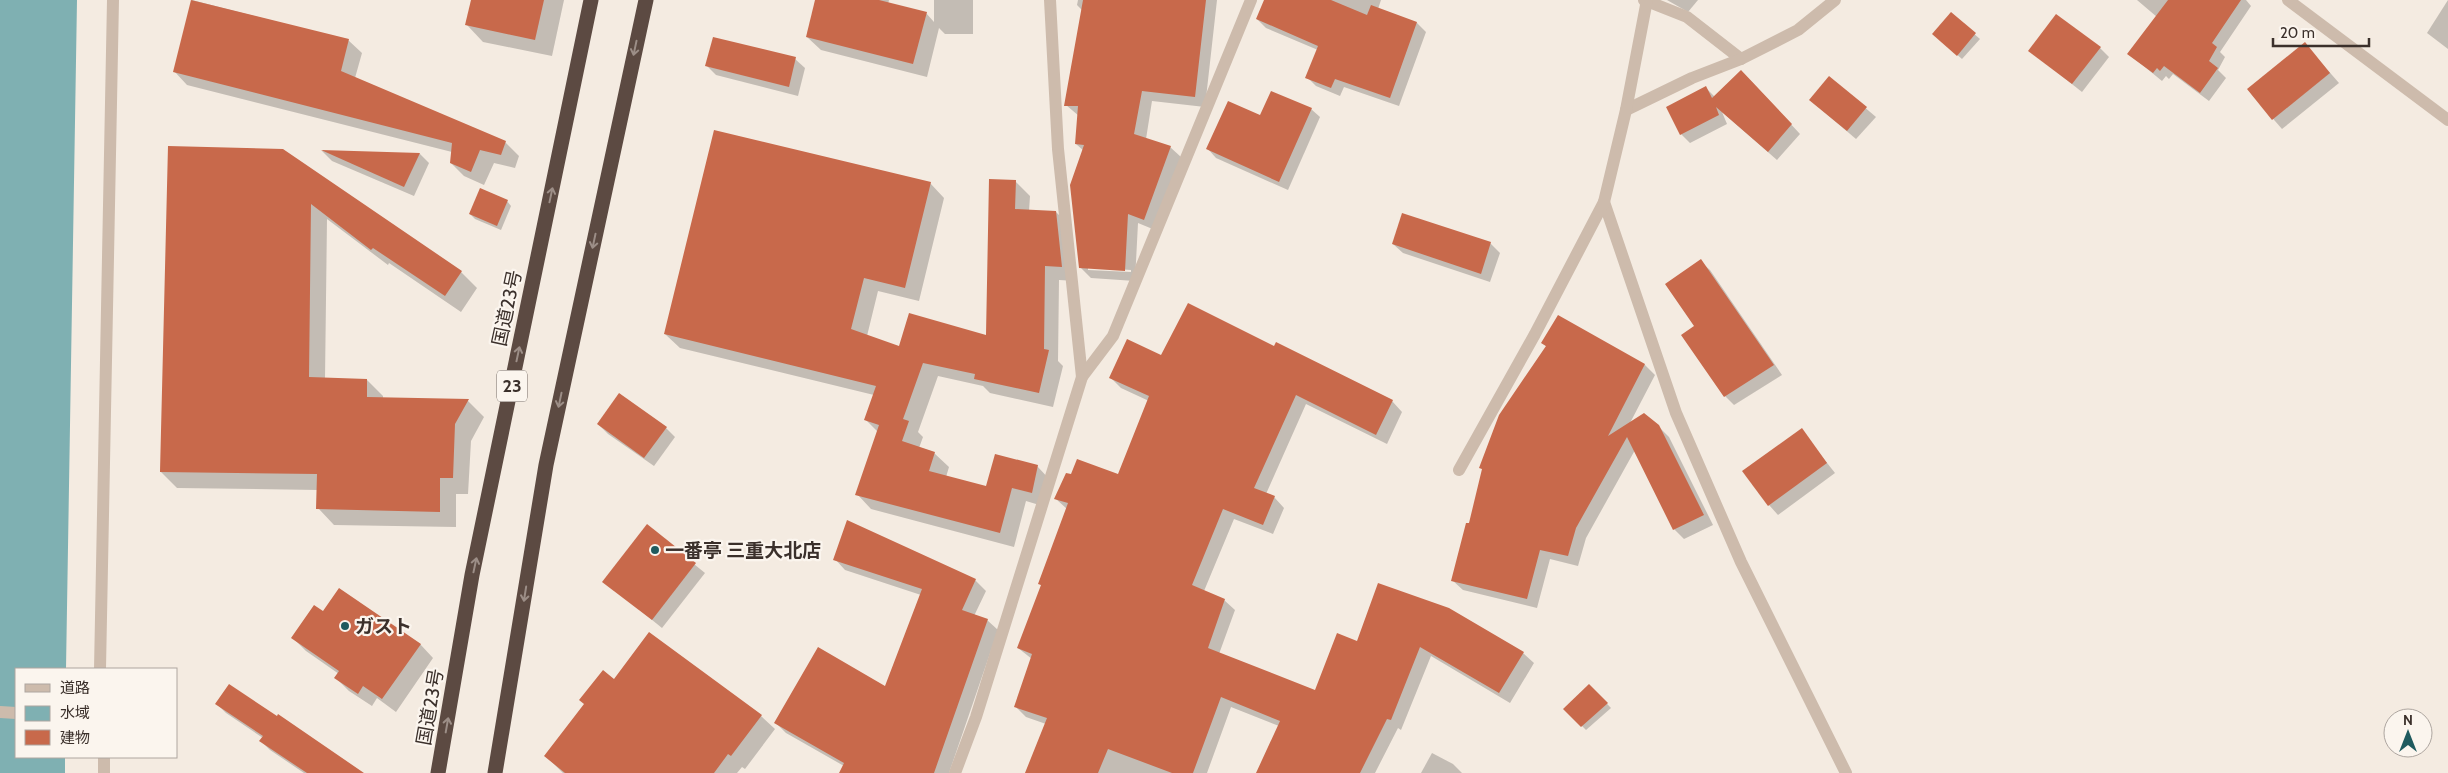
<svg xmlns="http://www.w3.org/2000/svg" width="2448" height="773" viewBox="0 0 2448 773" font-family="Cabin,'Noto Sans JP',sans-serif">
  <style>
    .water { fill: #7fb0b2 }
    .shadow { fill: #0003; fill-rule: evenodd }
    .building { fill: #c8694b }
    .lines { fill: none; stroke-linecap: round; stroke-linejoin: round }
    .minor { stroke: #cdbbac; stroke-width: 12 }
    .highway { stroke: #5c4a42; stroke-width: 15 }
    .oneway { stroke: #9c8e87 }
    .poi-dot { fill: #1f5a5e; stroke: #fbf5ee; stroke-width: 2 }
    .labels { text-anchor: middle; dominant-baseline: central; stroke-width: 4.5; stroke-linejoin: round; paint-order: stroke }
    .shield { fill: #fbf5ee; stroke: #756b66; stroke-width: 1 }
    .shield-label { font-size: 18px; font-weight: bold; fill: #3b302b }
    .street-label { font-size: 19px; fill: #3b302b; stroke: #fbf5ee }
    .poi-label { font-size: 19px; font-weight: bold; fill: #3b302b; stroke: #fbf5ee; text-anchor: start }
  </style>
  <rect width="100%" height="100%" fill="#f4ebe1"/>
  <!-- water -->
  <path class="water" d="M0,0H77L66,669H16V757H65V773H0Z"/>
  <!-- shadow -->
  <g class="shadow">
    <path d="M192,0L348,40L362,53L355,78L505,142L519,156L515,168L494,163L484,185L464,176L451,163L452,152L187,85L174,71Z"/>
    <path d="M472,0H564L552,56L483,42L467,25Z"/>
    <path d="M816,0H889L888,4L926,13L934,22V0H973V34H945L939,28L927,77L821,50L807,37Z"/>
    <path d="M1078,0H1217L1205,107L1152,101L1146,139L1170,147L1181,157L1155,230L1138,223L1135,281L1091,278L1080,267L1084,151L1076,144L1079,116L1066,105L1082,10L1077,5ZM1088,267L1131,270V272L1088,270Z"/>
    <path d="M1265,0H1381L1378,9L1417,23L1426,32L1399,106L1344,87L1340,96L1316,86L1307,77L1318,50L1266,28L1257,19Z"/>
    <path d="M1667,0H1698L1688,12Z"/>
    <path d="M2137,0H2246L2251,6L2220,52L2225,57L2218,70L2226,78L2209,101L2173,74L2169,79L2166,76L2162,81L2129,54L2157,17Z"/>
    <path d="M2448,0V49L2427,33Z"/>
    <path d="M1951,14L1980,39L1962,59L1938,38Z"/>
    <path d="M2305,44L2339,83L2282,129L2248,90Z"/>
    <path d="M2100,48L2109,57L2082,92L2030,51Z"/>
    <path d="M795,59L805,68L798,96L716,75L707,66Z"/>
    <path d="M1829,77L1876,117L1856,139L1810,100Z"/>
    <path d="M1750,80L1800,134L1777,160L1722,112L1727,124L1690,143L1681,134L1706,88L1715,97Z"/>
    <path d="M1311,109L1320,117L1288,190L1216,158L1208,149L1261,117Z"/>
    <path d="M283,150L461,272L477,288L461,312L389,263L388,265L327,219L325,379L367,380L383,396V399L468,401L484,417L471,441L468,494H456V527L334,525L318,508V490L177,488L161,472Z"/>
    <path d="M322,151L420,154L429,163L414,196L332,161Z"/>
    <path d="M1015,181L1030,196L1029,211L1056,212L1070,226L1076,281L1059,280L1058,361L1063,366L1053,407L990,393L983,386L938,376L918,432L923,437L919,448L934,453L949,467L946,477L987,487L1037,466L1051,481L1046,507L1026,501L1014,547L871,509L857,494L878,432L865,419L874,395L680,348L665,334L930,183L944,198L919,301L878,291L867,336L900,348L987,336Z"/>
    <path d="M507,201L511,206L501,230L475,219L470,214Z"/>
    <path d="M1490,243L1500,253L1490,282L1403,253L1393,244Z"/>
    <path d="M1700,261L1710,270L1782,375L1734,405L1725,396L1696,326Z"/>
    <path d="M1558,317L1645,365L1655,375L1630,423L1658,426L1669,437L1713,525L1684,539L1674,529L1635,450L1586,538L1578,566L1550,559L1537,608L1463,590L1452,580L1470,525L1483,470L1480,467L1547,347L1542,343Z"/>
    <path d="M1275,348L1392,401L1402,412L1387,444L1306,404L1266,494L1274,497L1284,508L1273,534L1234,519L1204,591L1224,600L1235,610L1219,654L1315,692L1358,643L1449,609L1523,653L1534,663L1510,703L1431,656L1401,730L1398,728L1375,773H1257L1279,726L1231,707L1207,773H1027L1046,724L1026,717L1015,706L1032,659L1018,648L1042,586L1039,583L1067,509L1056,499L1119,476L1149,401L1121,388L1111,378L1162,357Z"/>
    <path d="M598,424L666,428L675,437L654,466L608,434Z"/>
    <path d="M1801,430L1835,473L1778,515L1769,505Z"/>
    <path d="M647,526L705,573L662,628L604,581Z"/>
    <path d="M835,559L975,580L986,591L974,616L987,620L998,630L949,773H841L844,766L786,733L776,723L886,688L921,595L845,570Z"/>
    <path d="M324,613L420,644L433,658L396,712L377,698L372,706L349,691L336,678L339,674L306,651L293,638Z"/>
    <path d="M615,680L761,716L775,729L745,769L742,767L737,773H563L546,756Z"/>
    <path d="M1589,685L1611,708L1586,730L1565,709Z"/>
    <path d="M217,704L362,773H304L270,750L261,741L263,738L226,713Z"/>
    <path d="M1432,753L1453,764L1462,773H1421Z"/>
  </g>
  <!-- building -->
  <g class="building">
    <path d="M191,0L349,39L341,71L506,141L501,155L480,150L471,172L450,163L452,143L173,72Z"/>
    <path d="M471,0H544L535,40L465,25Z"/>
    <path d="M815,0H879L927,12L913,64L806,37Z"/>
    <path d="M1083,0H1206L1195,97L1142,91L1134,134L1171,146L1144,220L1128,214L1125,271L1079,268L1070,185L1084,145L1075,144L1078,106H1064Z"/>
    <path d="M1264,0H1331L1367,15L1371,5L1417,22L1390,98L1335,79L1331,88L1305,78L1318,46L1256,19Z"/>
    <path d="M2168,0H2241L2212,43L2217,47L2209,61L2218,68L2200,93L2164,66L2160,71L2157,68L2153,73L2127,54Z"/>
    <path d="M1951,12L1976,33L1957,56L1932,34Z"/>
    <path d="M2056,14L2101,47L2072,84L2028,51Z"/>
    <path d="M713,37L796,57L789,87L705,66Z"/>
    <path d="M2305,42L2330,73L2272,120L2247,89Z"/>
    <path d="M1741,70L1792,124L1768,152L1716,107L1719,115L1680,135L1666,107L1706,86L1712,98Z"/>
    <path d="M1829,76L1867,107L1847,131L1809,100Z"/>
    <path d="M1271,91L1312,108L1279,182L1206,149L1228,101L1260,115Z"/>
    <path d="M714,130L931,182L905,288L864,278L851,329L899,346L909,313L986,335L989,179L1016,180L1015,209L1056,211L1062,267L1045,266L1044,349L1049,350L1039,393L974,379L975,374L923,363L903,419L909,421L902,441L935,452L929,471L986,486L995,454L1038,465L1032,493L1012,488L1000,533L855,495L879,425L864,420L876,386L664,334Z"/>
    <path d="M168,146L283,149L462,271L445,296L373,248L371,250L311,204L309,377L367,379V397L469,399L455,424L453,478H440V512L316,509L317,474L160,472Z"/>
    <path d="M321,150L420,153L404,187Z"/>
    <path d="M480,188L508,200L497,226L469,214Z"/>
    <path d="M1402,213L1491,242L1481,274L1392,244Z"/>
    <path d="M1701,259L1774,365L1724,397L1681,335L1694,326L1665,284Z"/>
    <path d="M1188,303L1274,346L1276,342L1393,400L1376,435L1296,395L1254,488L1275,496L1263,525L1223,509L1192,585L1225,599L1208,648L1315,690L1337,633L1357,641L1378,583L1449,608L1524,652L1499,693L1420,647L1391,720L1387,719L1360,773H1256L1280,721L1221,697L1193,773H1172L1108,749L1098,773H1025L1047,718L1014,707L1032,654L1017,648L1041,585L1038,584L1068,503L1054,499L1066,473L1071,474L1077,459L1118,474L1149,396L1109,378L1127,339L1161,355Z"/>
    <path d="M1558,315L1645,364L1608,436L1644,413L1659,425L1704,515L1673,530L1627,437L1576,528L1568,556L1540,550L1527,599L1451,581L1466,523H1469L1482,469L1479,468L1499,415L1546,346L1541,343Z"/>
    <path d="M619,393L667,427L644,458L597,424Z"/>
    <path d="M1802,428L1827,463L1768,506L1742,471Z"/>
    <path d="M847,520L976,579L962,610L988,619L934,773H839L844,763L774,723L818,647L885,686L922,589L833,560Z"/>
    <path d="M647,524L696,563L652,620L602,582Z"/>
    <path d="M339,588L421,644L382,699L363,686L358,694L334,678L339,671L291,638L314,605L323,611Z"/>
    <path d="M649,632L762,715L731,756L728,754L714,773H565L544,756L584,704L579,700L603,670L614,679Z"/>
    <path d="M229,684L277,716L278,714L364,773H307L259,741L263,736L215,704Z"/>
    <path d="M1589,684L1608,703L1581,727L1563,709Z"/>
  </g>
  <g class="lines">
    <!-- minor -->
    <g class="minor">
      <path d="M1050,0L1058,149L1082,377"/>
      <path d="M1644,0L1687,17L1741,59"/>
      <path d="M2288,0L2448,120"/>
      <path d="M1626,110L1692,78L1741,59L1798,30L1835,0"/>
      <path d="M1604,202L1676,413L1741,562L1846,773"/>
      <path d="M1459,470L1535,334L1604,202L1626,110L1647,0"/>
      <path d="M100,669L113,0"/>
      <path d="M0,712L16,713"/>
      <path d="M104,757V773"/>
      <path d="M955,773L976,717L1082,377L1113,336L1251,0"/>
    </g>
    <!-- highway -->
    <g class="highway">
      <path d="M438,773L472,575L591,0"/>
      <path d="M495,773L546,465L646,0"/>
    </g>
  </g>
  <!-- one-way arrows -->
  <defs><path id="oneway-shaft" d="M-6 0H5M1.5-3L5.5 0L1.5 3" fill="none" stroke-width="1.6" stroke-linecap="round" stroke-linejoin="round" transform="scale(1.25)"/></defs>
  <g class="oneway">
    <use href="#oneway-shaft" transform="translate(635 48) rotate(102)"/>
    <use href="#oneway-shaft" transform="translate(551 195) rotate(-78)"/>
    <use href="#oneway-shaft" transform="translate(594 241) rotate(102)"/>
    <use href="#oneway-shaft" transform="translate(518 354) rotate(-78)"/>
    <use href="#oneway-shaft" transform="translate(560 400) rotate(102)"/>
    <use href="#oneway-shaft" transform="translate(475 565) rotate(-78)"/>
    <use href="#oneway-shaft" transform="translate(525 594) rotate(99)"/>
    <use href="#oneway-shaft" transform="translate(447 725) rotate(-80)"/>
  </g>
  <!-- markers -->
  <g class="poi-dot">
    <circle cx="655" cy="550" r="5"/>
    <circle cx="345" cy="626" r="5"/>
  </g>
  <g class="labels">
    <!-- shield labels -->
    <rect class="shield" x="497" y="370.5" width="30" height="31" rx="4"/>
    <g class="shield-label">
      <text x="512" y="386">23</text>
    </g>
    <!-- street labels -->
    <g class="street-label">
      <text transform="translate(507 308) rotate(-78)">国道23号</text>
      <text transform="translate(430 707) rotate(-80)">国道23号</text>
    </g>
    <!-- poi labels -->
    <g class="poi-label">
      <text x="665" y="550">一番亭 三重大北店</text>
      <text x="355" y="626">ガスト</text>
    </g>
  </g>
  <!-- legend -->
  <rect x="15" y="668" width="162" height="90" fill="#fbf5ee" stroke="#aea6a0"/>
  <rect x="25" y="684" width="25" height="8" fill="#cdbbac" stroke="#aea6a0"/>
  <text x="60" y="693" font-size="15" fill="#3b302b">道路</text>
  <rect x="25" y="706" width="25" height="15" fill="#7fb0b2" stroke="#aea6a0"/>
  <text x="60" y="718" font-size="15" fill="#3b302b">水域</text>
  <rect x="25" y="730" width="25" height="15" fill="#c8694b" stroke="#aea6a0"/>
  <text x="60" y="743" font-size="15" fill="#3b302b">建物</text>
  <!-- north arrow -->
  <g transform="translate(2408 733)"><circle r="24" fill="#fbf5ee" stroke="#aea6a0"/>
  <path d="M0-4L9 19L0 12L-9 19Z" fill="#1f5a5e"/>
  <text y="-8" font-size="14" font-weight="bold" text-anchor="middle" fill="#3b302b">N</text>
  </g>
  <!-- scale -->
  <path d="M2273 38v8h96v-8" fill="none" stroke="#3b302b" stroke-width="2.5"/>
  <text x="2280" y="38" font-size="15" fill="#3b302b" stroke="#fbf5ee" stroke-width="4" paint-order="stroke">20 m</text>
</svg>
